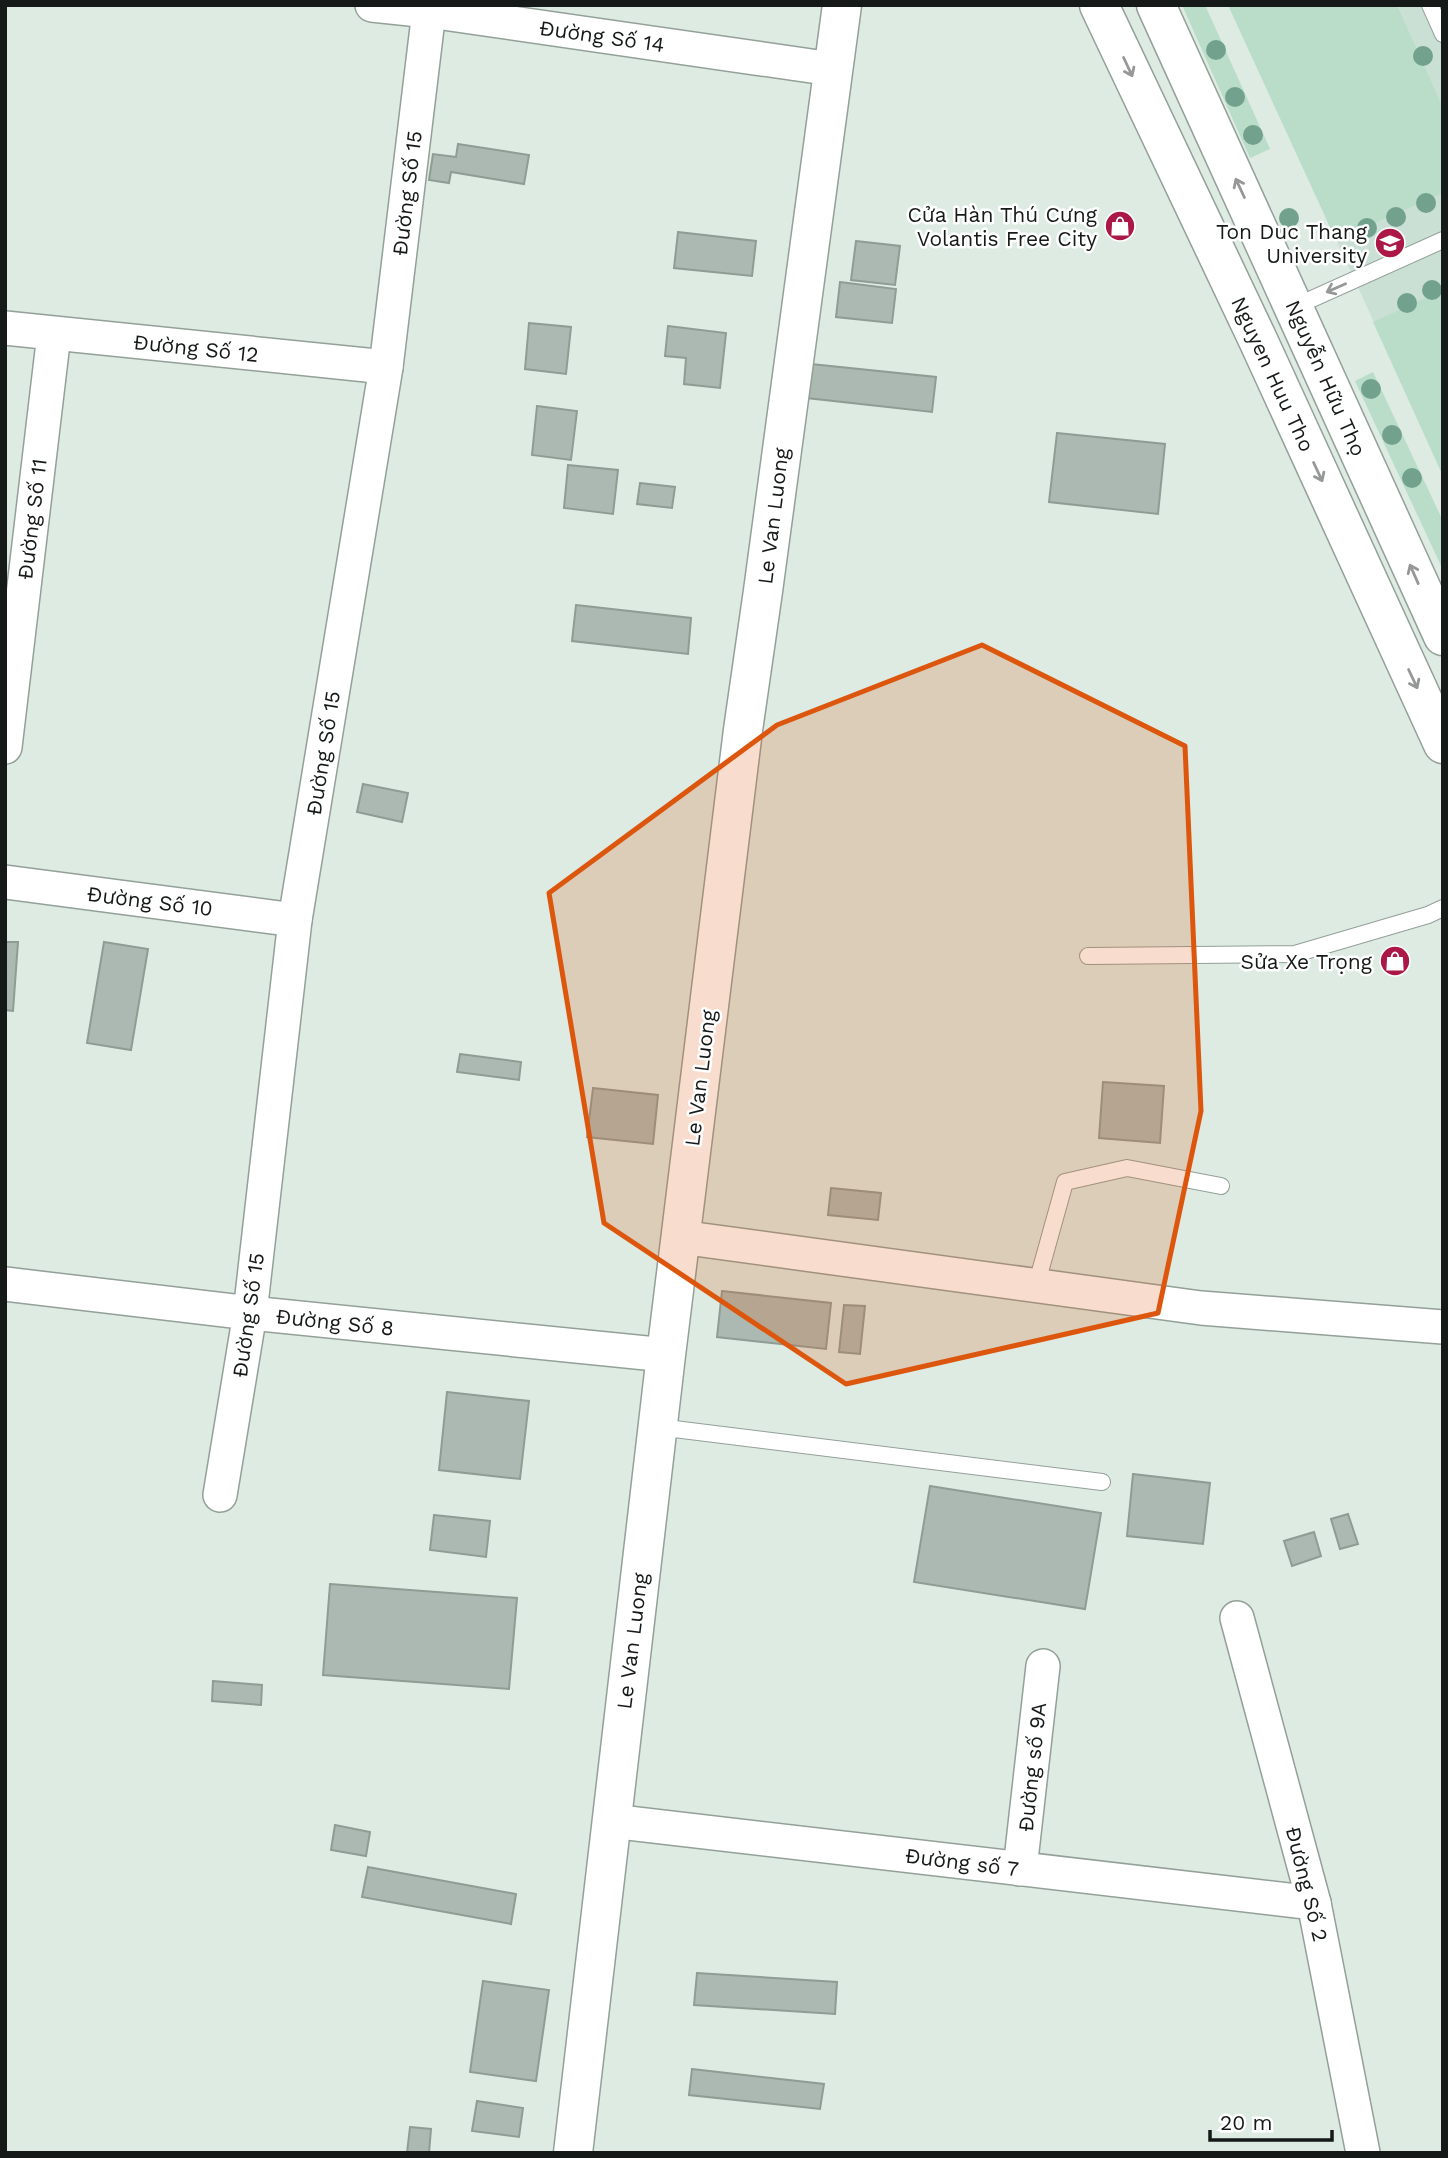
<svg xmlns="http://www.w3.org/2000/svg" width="1448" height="2158" viewBox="0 0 1448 2158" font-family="'Work Sans',sans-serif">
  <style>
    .built { fill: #cbe0d4 }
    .green { fill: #b9ddc9 }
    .building { fill: #acb9b2; stroke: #8f9c94; stroke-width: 2 }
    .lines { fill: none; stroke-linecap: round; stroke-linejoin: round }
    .service-casing { stroke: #93a098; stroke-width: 18 }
    .minor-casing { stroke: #93a098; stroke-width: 36 }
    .tertiary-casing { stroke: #93a098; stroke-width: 41 }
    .primary-casing { stroke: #93a098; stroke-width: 41 }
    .service { stroke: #fff; stroke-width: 16 }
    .minor { stroke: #fff; stroke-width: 33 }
    .tertiary { stroke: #fff; stroke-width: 38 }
    .primary { stroke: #fff; stroke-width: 38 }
    .tree { fill: #72a28d }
    .oneway { stroke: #969897 }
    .marked { fill: #dd560d; fill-opacity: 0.2; stroke: #dd560d; stroke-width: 5; stroke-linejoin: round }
    .labels { text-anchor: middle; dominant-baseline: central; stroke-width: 5; stroke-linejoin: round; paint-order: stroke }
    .street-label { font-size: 21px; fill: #151917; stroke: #fff }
    .poi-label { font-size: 21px; fill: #151917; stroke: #fff; text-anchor: end }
  </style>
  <rect width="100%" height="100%" fill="#ddebe3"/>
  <!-- built -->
  <path class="built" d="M1228,5H1443V476L1368,309Z"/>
  <!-- green -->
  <g class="green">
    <path d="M1182,5H1205L1270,149L1250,158Z"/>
    <path d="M1228,5H1397L1443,108V193L1336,240Z"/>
    <path d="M1443,290V476L1373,322Z"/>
    <path d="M1373,372L1443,521V570L1355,381Z"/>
  </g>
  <!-- building -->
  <g class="building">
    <path d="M458,144L529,155L524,184L451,172L449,183L429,180L433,154L456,157Z"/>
    <path d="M678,232L756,241L752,276L674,268Z"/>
    <path d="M856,241L900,246L895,285L851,280Z"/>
    <path d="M840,282L896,289L892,323L836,317Z"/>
    <path d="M529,323L571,327L566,374L525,369Z"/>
    <path d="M668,326L726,333L720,388L684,384L686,358L665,356Z"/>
    <path d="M811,364L936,377L932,412L807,398Z"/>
    <path d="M537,406L577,411L571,460L532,455Z"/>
    <path d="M1057,433L1165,444L1158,514L1049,502Z"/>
    <path d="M568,465L618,470L613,514L564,508Z"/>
    <path d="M640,483L675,487L672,508L637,504Z"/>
    <path d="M576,605L691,618L688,654L572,641Z"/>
    <path d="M363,784L408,793L402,822L357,812Z"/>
    <path d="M5,942H18L13,1011L5,1010Z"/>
    <path d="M104,942L148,949L131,1050L87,1043Z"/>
    <path d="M460,1054L521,1062L519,1080L457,1072Z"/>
    <path d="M1103,1082L1164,1086L1160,1143L1099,1138Z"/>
    <path d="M593,1088L658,1095L653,1144L587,1137Z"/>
    <path d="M831,1188L881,1193L878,1220L828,1215Z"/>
    <path d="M722,1291L831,1303L826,1349L717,1337Z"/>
    <path d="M844,1305L865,1306L860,1354L839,1352Z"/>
    <path d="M447,1392L529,1401L520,1479L439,1470Z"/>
    <path d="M1133,1474L1210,1483L1203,1544L1127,1536Z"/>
    <path d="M930,1486L1101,1513L1085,1609L914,1582Z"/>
    <path d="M1348,1514L1358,1544L1340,1549L1331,1519Z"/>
    <path d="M434,1515L490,1521L486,1557L430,1550Z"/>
    <path d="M1314,1532L1321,1556L1292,1566L1284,1541Z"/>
    <path d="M330,1584L517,1598L509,1689L323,1675Z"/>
    <path d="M213,1681L262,1685L261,1705L212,1701Z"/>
    <path d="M335,1825L370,1832L366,1856L331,1850Z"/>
    <path d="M368,1867L516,1894L511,1924L362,1897Z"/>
    <path d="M697,1973L837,1982L835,2014L694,2005Z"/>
    <path d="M483,1981L549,1990L536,2081L470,2072Z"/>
    <path d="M692,2069L824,2084L820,2109L689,2095Z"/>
    <path d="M477,2101L523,2108L519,2137L472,2131Z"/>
    <path d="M410,2127L431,2129L429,2153H407Z"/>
  </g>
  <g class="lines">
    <!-- service casing -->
    <g class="service-casing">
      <g id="service">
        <path d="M1430,5L1443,34"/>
        <path d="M1294,307L1443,240"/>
        <path d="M1088,956L1295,954L1428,915L1443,908"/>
        <path d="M1036,1286L1065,1182L1127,1168L1221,1186"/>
        <path d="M658,1427L1102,1482"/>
      </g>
    </g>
    <!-- minor casing -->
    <g class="minor-casing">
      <g id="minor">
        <path d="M372,5L429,11L832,69"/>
        <path d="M5,328L386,367"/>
        <path d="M5,747L54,334"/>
        <path d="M5,882L295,920"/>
        <path d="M680,1237L1201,1308L1443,1327"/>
        <path d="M5,1284L250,1313L666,1355"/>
        <path d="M220,1495L250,1313L295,920L386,367L429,11"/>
        <path d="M1237,1618L1314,1903L1363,2153"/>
        <path d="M611,1821L1314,1903"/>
        <path d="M1020,1869L1043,1666"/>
      </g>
    </g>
    <!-- tertiary casing -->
    <g class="tertiary-casing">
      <path id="tertiary" d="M573,2153L666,1355L743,730L763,591L842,5"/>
    </g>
    <!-- primary casing -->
    <g class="primary-casing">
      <g id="primary">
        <path d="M1099,5L1258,340L1443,744"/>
        <path d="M1156,5L1443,636"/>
      </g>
    </g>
    <!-- service -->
    <use href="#service" class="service"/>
    <!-- minor -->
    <use href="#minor" class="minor"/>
    <!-- tertiary -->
    <use href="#tertiary" class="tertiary"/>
    <!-- primary -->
    <use href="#primary" class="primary"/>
  </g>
  <!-- trees -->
  <g class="tree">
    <circle cx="1216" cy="50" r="10"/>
    <circle cx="1423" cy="56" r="10"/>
    <circle cx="1235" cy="97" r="10"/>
    <circle cx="1253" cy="135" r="10"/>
    <circle cx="1426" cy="203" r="10"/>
    <circle cx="1396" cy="217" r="10"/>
    <circle cx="1289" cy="218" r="10"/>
    <circle cx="1367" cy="228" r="10"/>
    <circle cx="1432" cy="290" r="10"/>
    <circle cx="1407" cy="303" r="10"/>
    <circle cx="1371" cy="389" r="10"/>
    <circle cx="1392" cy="435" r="10"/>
    <circle cx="1412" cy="478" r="10"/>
  </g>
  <!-- one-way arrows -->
  <defs><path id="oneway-shaft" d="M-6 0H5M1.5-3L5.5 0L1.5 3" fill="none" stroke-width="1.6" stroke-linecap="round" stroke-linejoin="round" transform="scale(1.75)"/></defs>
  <g class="oneway">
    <use href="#oneway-shaft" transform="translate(1128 67) rotate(65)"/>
    <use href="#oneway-shaft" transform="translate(1240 188) rotate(-115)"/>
    <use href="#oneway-shaft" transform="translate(1336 288) rotate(156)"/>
    <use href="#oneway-shaft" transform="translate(1318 472) rotate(65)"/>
    <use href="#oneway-shaft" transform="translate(1414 574) rotate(-114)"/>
    <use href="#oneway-shaft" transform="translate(1413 679) rotate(65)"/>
  </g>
  <!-- marked area -->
  <path class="marked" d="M982,645L1185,746L1201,1111L1158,1313L846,1384L604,1223L549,893L777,725Z"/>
  <!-- icons -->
  <defs>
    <g id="shop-disc" transform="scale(1.575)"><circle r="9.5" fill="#ab1746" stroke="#fff"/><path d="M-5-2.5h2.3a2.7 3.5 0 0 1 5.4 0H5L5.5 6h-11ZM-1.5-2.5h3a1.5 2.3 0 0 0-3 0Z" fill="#fff"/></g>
    <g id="university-disc" transform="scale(1.575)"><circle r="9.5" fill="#ab1746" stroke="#fff"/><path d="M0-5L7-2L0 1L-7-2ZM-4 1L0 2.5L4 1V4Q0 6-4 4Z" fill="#fff"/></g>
  </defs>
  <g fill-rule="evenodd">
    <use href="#shop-disc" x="1120" y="226"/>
    <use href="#university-disc" x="1390" y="243"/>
    <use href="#shop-disc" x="1395" y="961"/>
  </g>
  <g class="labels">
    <!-- street labels -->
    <g class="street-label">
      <text transform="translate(602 36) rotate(8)">Đường Số 14</text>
      <text transform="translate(407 193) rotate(-83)">Đường Số 15</text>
      <text transform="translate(196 348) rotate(6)">Đường Số 12</text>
      <text transform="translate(1273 374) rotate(65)">Nguyen Huu Tho</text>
      <text transform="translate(1326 378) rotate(66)">Nguyễn Hữu Thọ</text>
      <text transform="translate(773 516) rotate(-83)">Le Van Luong</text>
      <text transform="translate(32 519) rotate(-83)">Đường Số 11</text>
      <text transform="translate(323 753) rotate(-81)">Đường Số 15</text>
      <text transform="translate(150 901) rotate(7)">Đường Số 10</text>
      <text transform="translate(700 1078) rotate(-83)">Le Van Luong</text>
      <text transform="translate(248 1315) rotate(-82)">Đường Số 15</text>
      <text transform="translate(335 1322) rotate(6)">Đường Số 8</text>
      <text transform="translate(632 1641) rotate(-83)">Le Van Luong</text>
      <text transform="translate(1032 1767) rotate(-84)">Đường số 9A</text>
      <text transform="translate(962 1862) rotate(7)">Đường số 7</text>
      <text transform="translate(1307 1884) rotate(76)">Đường Số 2</text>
    </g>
    <!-- poi labels -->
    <g class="poi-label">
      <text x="1097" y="214">Cửa Hàn Thú Cưng<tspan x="1097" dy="24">Volantis Free City</tspan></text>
      <text x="1367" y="231">Ton Duc Thang<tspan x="1367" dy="24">University</tspan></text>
      <text x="1372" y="961">Sửa Xe Trọng</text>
    </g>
  </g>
  <!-- border -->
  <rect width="1448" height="2158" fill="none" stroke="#151917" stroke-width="14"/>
  <!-- scale -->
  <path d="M1210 2130v10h122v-10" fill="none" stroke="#151917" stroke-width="3.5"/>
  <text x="1220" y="2130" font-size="21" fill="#151917" stroke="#ffffff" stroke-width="5" paint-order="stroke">20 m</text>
</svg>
